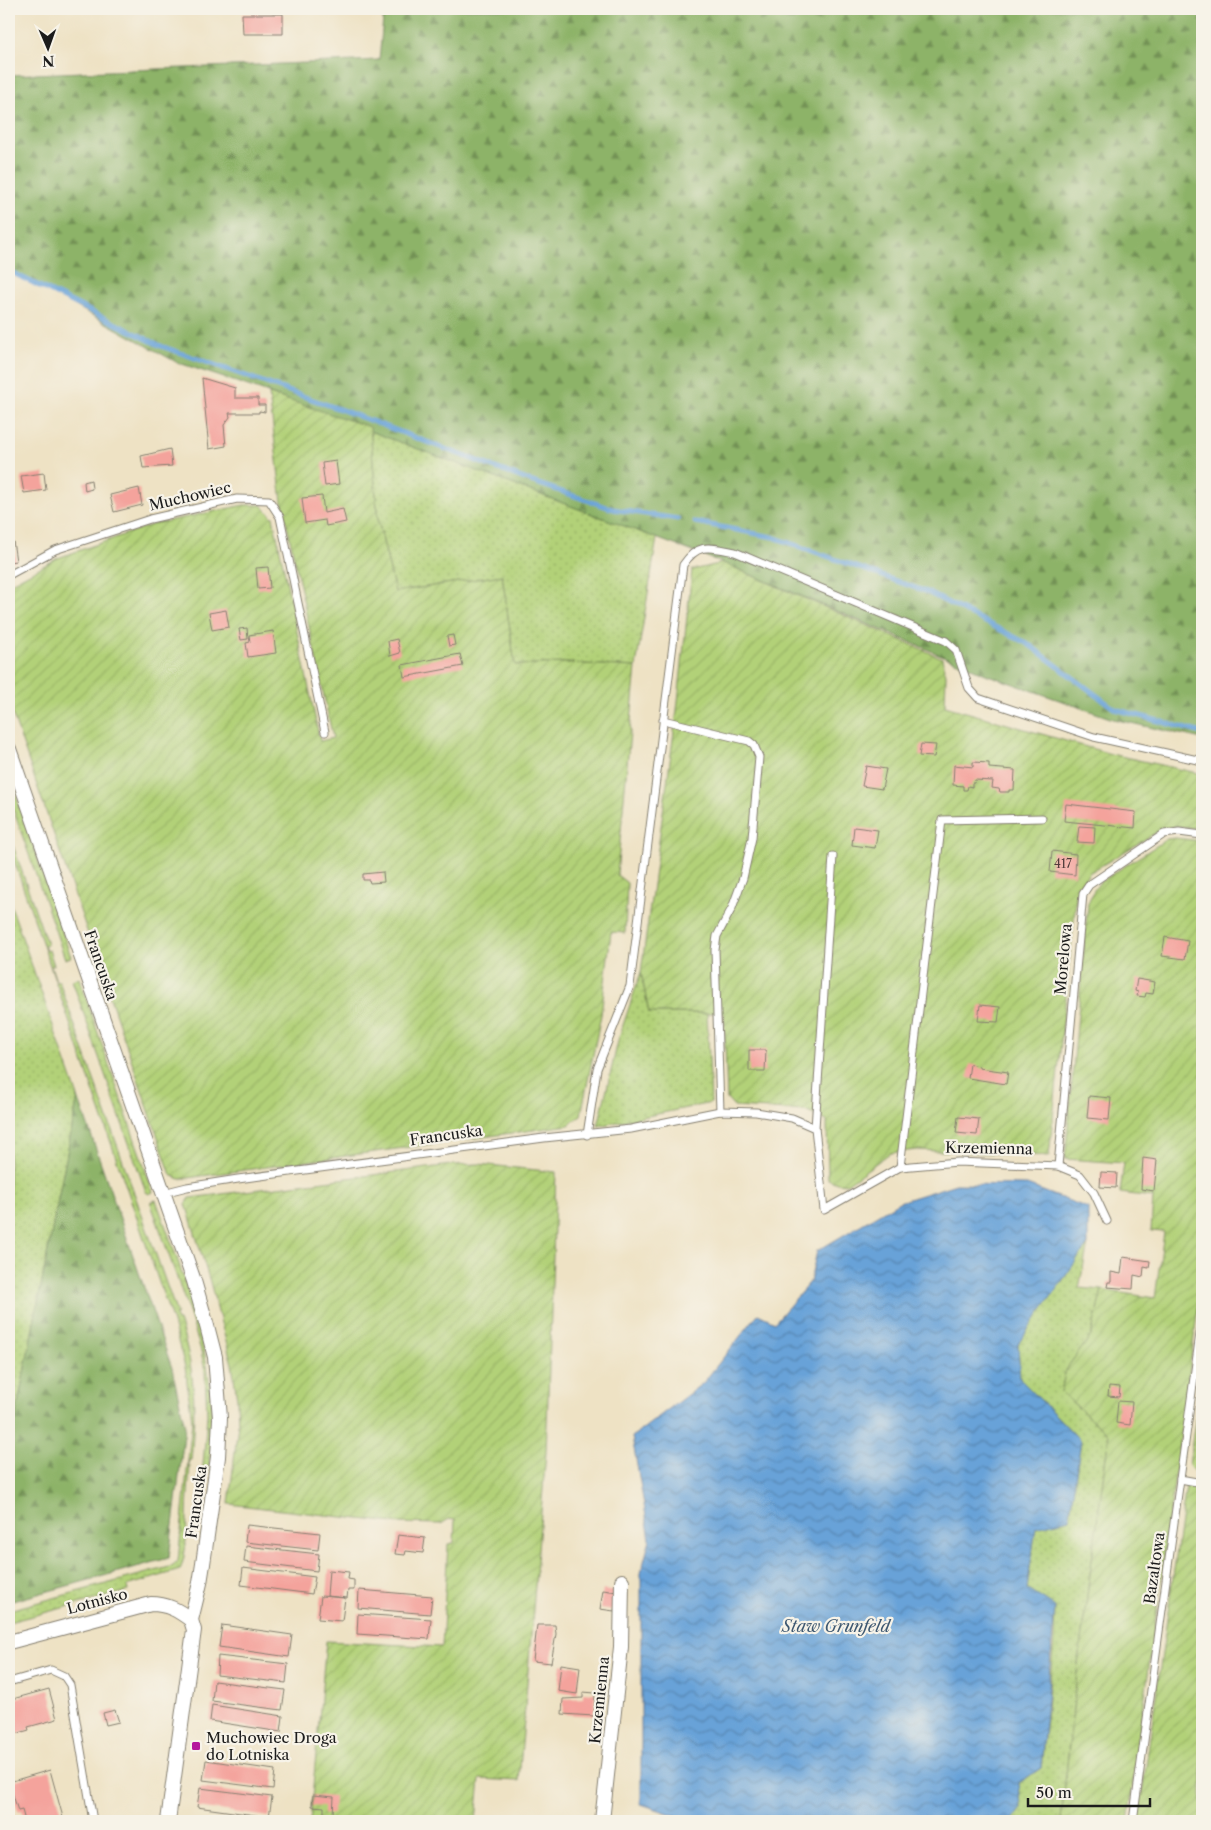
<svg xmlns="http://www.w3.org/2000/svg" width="1211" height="1830" viewBox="0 0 1211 1830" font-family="'Libre Caslon Text',serif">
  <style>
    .grass { fill: url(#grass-dots); stroke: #67764a }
    .forest { fill: url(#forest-firs); stroke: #546842 }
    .garden { fill: url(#garden-furrows); stroke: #67764a }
    .water { fill: url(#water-waves); stroke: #425f7a }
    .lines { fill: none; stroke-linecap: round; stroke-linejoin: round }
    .stream { stroke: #68a2d8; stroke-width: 5 }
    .building { fill: #f4a39c }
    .lane-casing { stroke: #857f70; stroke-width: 9 }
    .street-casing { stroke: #857f70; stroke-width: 16 }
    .lane { stroke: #fff; stroke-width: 7 }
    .street { stroke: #fff; stroke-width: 14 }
    .poi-dot { fill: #b5179e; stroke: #f7f3e8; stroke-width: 2 }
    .labels { text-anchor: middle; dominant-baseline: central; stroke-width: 4.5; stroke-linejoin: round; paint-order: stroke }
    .number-label { font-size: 12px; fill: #523e3c }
    .street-label { font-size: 15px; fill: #1c1c1c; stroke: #f7f3e8 }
    .poi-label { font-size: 15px; fill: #1c1c1c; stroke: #f7f3e8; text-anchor: start }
    .water-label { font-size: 16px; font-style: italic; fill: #3e5871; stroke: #f7f3e8 }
  </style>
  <defs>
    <pattern id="grass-dots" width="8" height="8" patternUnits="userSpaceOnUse" patternTransform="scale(1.25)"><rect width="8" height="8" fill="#b2d178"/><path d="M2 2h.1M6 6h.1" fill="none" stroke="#98b367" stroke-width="1.8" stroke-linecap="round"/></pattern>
    <pattern id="forest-firs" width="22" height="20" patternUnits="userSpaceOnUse" patternTransform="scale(1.25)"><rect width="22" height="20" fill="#8db368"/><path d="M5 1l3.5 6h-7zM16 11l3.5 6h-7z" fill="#729155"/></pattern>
    <pattern id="garden-furrows" width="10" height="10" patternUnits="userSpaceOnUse" patternTransform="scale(1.25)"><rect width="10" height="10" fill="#b2d178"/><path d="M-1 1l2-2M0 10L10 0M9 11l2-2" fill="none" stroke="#98b367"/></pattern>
    <pattern id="water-waves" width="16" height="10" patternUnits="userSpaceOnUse" patternTransform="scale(1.25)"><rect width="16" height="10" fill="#68a2d8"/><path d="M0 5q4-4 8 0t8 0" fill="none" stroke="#5583ae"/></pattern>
  </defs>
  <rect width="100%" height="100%" fill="#f7f3e8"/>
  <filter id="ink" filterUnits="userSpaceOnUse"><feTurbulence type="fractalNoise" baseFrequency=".02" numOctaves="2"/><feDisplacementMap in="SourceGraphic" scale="10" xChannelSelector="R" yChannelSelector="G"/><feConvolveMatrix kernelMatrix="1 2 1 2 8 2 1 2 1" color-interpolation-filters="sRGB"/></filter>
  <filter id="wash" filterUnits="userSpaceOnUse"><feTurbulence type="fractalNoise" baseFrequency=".0096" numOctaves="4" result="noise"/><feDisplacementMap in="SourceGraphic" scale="20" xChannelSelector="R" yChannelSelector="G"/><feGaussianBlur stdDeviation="1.12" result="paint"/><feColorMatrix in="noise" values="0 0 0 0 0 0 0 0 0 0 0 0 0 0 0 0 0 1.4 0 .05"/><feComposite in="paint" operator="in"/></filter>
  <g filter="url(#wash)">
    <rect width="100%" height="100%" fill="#eee2c4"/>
    <!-- grass -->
    <g class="grass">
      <path d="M370,427L657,538L636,667L566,663L515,665L502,575L395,592L378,520Z"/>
      <path d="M9,775L71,957L65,959L9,797Z"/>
      <path d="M9,834L47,944L44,945L46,951L49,950L54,965L51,966L56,981H59L177,1314L175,1315L177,1321H179C196,1371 196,1407 191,1460H189L188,1466H190C189,1483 187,1500 187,1517C186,1535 187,1553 180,1570L127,1586L128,1591L9,1622V1610L173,1566L178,1561L192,1421L185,1367L173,1323L9,846Z"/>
      <path d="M9,900L78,1097L9,1450Z"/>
      <path d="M641,972L649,1013H707L711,1103L598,1126L619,1037Z"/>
      <path d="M79,978L153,1192L149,1194L146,1192L72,980Z"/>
      <path d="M156,1200C181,1270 210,1340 212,1415C213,1453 205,1491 199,1528L198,1529L207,1415L205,1371L201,1351L191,1318L151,1204V1202Z"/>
      <path d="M1088,1244L1079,1288L1102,1290L1091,1336L1066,1369L1061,1392L1109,1435L1078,1663L1061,1821H1012L1021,1808L1019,1783L1041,1768L1054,1640L1055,1607L1027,1589L1036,1527L1069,1519L1081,1441L1020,1379L1018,1344Z"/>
    </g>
    <!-- forest -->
    <g class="forest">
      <path d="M384,9H1202V739L1113,719L988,675L723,563L260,390L176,362L9,269V75L379,60Z"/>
      <path d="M78,1097L172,1368L185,1427L169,1558L9,1602V1450Z"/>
    </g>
    <!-- garden -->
    <g class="garden">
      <path d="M269,394L370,427L378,520L395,592L502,575L515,665L566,663L636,667L617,875L627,883L625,933L611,932L601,1015L581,1115L569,1125L180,1179L171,1175L9,704V584L58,558L154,524L244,505H261L273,517L320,741L333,738L282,502Z"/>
      <path d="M723,563L942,658L946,675L945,706L1111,754L1202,774V829L1177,826L1164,828L1089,873L1077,891L1049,1156L917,1150L890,1153L847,1184L837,1183L828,1179L827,1121L805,1111L734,1107L727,1099L724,1013H649L641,972L677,710L692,570Z"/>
      <path d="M1175,838L1202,841V1278L1128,1821H1061L1078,1663L1109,1435L1061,1392L1066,1369L1091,1336L1102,1290L1155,1298L1164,1232L1151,1231L1153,1197L1120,1193L1124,1163L1065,1159L1088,903L1094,890L1100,882L1167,839Z"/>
      <path d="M479,1164L556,1172L546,1452L519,1781L480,1779L476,1821H310L326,1641L442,1647L448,1544L454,1543L455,1520L449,1519L441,1524L394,1523L229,1504L238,1424L237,1399L232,1364L210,1282L186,1204L190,1198L451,1165Z"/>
      <path d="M1202,1368V1474L1194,1472L1189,1465Z"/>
      <path d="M1188,1485L1202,1488V1821H1138L1186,1486Z"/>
    </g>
    <!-- water -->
    <path class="water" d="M956,1184L1027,1185L1088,1208V1244L1018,1344L1020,1379L1081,1441L1069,1519L1036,1527L1027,1589L1055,1607L1041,1768L1019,1783L1021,1808L1012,1821H925L884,1817L878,1821H692L641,1804V1573L650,1539L632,1437L703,1383L758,1314L775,1322L810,1282L817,1251L899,1202Z"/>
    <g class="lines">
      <!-- stream -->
      <g class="stream">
        <path d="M9,271L161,346L345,411L530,481L613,509L678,519"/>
        <path d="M695,522L773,537L927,592L1028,644L1115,709L1202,733"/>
      </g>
    </g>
    <g id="blocks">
      <!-- building -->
      <g class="building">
        <path d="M242,14H283V34H243Z"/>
        <path d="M202,378L235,388V398H258V405H265V412L259,411V413H229L230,417L224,425L226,446L209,449Z"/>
        <path d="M170,449L172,466L143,468L141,456Z"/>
        <path d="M336,461L339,484L325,486L322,463Z"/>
        <path d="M44,473L46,490L24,493L21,476Z"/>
        <path d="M91,480L92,489L85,491L84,482Z"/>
        <path d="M139,488L142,505L114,512L110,495Z"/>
        <path d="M322,496L324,513L343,509L346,522L326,526L325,520L305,523L302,498Z"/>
        <path d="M13,541L16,561L9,562V542Z"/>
        <path d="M268,567L270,588L258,589L256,568Z"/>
        <path d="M226,610L229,627L212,630L209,613Z"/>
        <path d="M247,628L248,639L241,640L239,629Z"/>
        <path d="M273,631L276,653L248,657L246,643L250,642L249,635Z"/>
        <path d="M453,635L455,645L449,646L447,636Z"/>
        <path d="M397,639L400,653L390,656L388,641Z"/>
        <path d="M460,654L463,666L404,677L402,665Z"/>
        <path d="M921,744L936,745L934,757L919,756Z"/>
        <path d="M973,762L989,763V768L1015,770L1014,790H1009V792H1000L999,789L992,788L993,781L975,780L974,783H972V787L968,786L967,790H963V786L953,785L954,765L973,767Z"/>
        <path d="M866,766L886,769L882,789L862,786Z"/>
        <path d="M1066,804L1136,812L1135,828L1064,821Z"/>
        <path d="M1079,826L1095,827L1094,843L1077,842Z"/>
        <path d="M854,827L878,830L875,848L852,845Z"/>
        <path d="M1052,851L1076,854L1075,875L1050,872Z"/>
        <path d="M383,872L384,882L370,883L369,880H363V874Z"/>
        <path d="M1165,937L1188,941L1185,959L1162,956Z"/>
        <path d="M1137,979L1155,982L1153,994L1146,993L1145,997L1137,996L1138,992L1135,991Z"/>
        <path d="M980,1005L1000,1007L998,1022L978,1021Z"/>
        <path d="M749,1050H766L765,1071H749Z"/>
        <path d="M970,1064L979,1066V1068L1008,1072L1006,1084L968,1078Z"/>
        <path d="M1089,1096L1111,1098L1109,1120L1087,1118Z"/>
        <path d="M958,1117L979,1119L977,1135L956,1133Z"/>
        <path d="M1143,1158L1157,1160L1154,1191L1141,1189Z"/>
        <path d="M1101,1172L1117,1173L1116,1188L1100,1187Z"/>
        <path d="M1123,1257L1150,1261L1149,1268L1144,1267L1143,1277L1134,1275L1133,1289L1107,1287L1108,1282H1111V1272L1121,1274Z"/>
        <path d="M1109,1386L1120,1387L1119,1397L1108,1396Z"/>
        <path d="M1118,1401L1132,1402L1130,1425L1116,1423Z"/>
        <path d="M247,1525L320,1533L318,1550L245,1542Z"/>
        <path d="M398,1535L425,1538L423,1553L406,1551L405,1555L395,1554Z"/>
        <path d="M246,1546L319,1554L317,1571L244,1562Z"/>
        <path d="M243,1568L315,1577L312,1594L241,1585Z"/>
        <path d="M329,1570L349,1572L348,1579L354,1580V1590H348L347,1598L327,1596Z"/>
        <path d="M359,1590L432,1596L430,1614L358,1608Z"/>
        <path d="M603,1590L617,1592L614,1611L600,1609Z"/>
        <path d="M321,1596L345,1598L342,1621L318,1619Z"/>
        <path d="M358,1614L431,1619L429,1639L357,1634Z"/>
        <path d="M222,1625L292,1635L289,1657L219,1647Z"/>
        <path d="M537,1625H555L556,1634L551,1663L533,1661Z"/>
        <path d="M218,1656L288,1664L286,1683L217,1675Z"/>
        <path d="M561,1664L580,1667L577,1694L558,1691Z"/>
        <path d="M214,1681L285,1690L282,1710L212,1701Z"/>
        <path d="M49,1689L57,1719L28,1727L29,1730L12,1735L11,1731L9,1732V1700Z"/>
        <path d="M583,1692L595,1693L594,1716L562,1714L563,1699L583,1698Z"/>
        <path d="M212,1705L283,1716L281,1732L210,1721Z"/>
        <path d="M115,1710L119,1722L106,1725L103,1713Z"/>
        <path d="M206,1760L275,1770L273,1789L203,1780Z"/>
        <path d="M50,1770L64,1821H25L22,1810L18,1811L9,1782Z"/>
        <path d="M200,1788L272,1797L269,1817L197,1807Z"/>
        <path d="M313,1795L334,1797L333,1814H324V1807L312,1806Z"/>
      </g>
    </g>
  </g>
  <g filter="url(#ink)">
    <use href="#blocks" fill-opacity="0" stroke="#857f70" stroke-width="1"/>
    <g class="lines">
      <!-- lane casing -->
      <g class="lane-casing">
        <g id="lane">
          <path d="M9,575L55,550L150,519L237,499L269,500L280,517L325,732"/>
          <path d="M663,720L749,741L754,745L759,757L752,838L743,878L732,908L717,936L715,950L720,1111"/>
          <path d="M815,1128L833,856"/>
          <path d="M587,1135L597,1069L630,986L683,565C698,542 710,547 735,552L946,641L956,650L969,688L978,698L1094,737L1202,761"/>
          <path d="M1058,1166L1083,894L1089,885L1164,834L1179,832L1202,835"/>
          <path d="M900,1167L942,820L1042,818"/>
          <path d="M163,1193L187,1187L238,1179L544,1138L631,1129L720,1111L756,1112L792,1118L815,1128L824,1210L900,1167L958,1162L1058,1166L1080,1175L1094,1193L1107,1221"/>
          <path d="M1180,1479L1202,1483"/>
          <path d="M9,1682L51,1670L64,1676L70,1685L93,1821"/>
          <path d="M1133,1821L1202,1319"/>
        </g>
      </g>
      <!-- street casing -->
      <g class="street-casing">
        <g id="street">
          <path d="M9,749L194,1281L207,1326L215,1357L220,1418L218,1457L203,1564L200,1583L191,1620L194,1630L168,1821"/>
          <path d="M9,1642L151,1604C167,1604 178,1610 191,1620"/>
          <path d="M602,1821L621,1647L622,1581"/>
        </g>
      </g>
      <!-- lane -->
      <use href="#lane" class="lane"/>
      <!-- street -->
      <use href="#street" class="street"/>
    </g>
  </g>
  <!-- markers -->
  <rect class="poi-dot" x="191" y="1741" width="10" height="10" rx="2.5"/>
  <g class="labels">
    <!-- number labels -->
    <g class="number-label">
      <text x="1063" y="863">417</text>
    </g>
    <!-- street labels -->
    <g class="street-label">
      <text transform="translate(190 496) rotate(-13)">Muchowiec</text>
      <text transform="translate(1063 959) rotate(-85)">Morelowa</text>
      <text transform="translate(101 965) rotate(71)">Francuska</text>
      <text transform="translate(446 1135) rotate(-8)">Francuska</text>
      <text transform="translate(989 1148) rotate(1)">Krzemienna</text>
      <text transform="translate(196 1502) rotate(-82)">Francuska</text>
      <text transform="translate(1154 1568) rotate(-82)">Bazaltowa</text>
      <text transform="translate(97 1601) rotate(-15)">Lotnisko</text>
      <text transform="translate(599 1700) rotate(-84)">Krzemienna</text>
    </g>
    <!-- poi labels -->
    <g class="poi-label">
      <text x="206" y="1737">Muchowiec Droga<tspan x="206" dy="17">do Lotniska</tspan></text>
    </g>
    <!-- water labels -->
    <g class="water-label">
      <text x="836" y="1626">Staw Grunfeld</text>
    </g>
  </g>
  <!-- margin -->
  <rect width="1211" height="1830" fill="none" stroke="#f7f3e8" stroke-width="30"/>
  <!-- north arrow -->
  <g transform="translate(48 48) rotate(178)" stroke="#f7f3e8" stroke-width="4" paint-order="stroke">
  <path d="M0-4L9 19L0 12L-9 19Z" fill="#1c1c1c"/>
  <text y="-8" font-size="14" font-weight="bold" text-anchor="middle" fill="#1c1c1c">N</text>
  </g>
  <!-- scale -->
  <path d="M1028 1798v8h122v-8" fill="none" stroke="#1c1c1c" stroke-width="2.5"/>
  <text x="1036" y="1798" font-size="15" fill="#1c1c1c" stroke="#f7f3e8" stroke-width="4" paint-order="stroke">50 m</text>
</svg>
